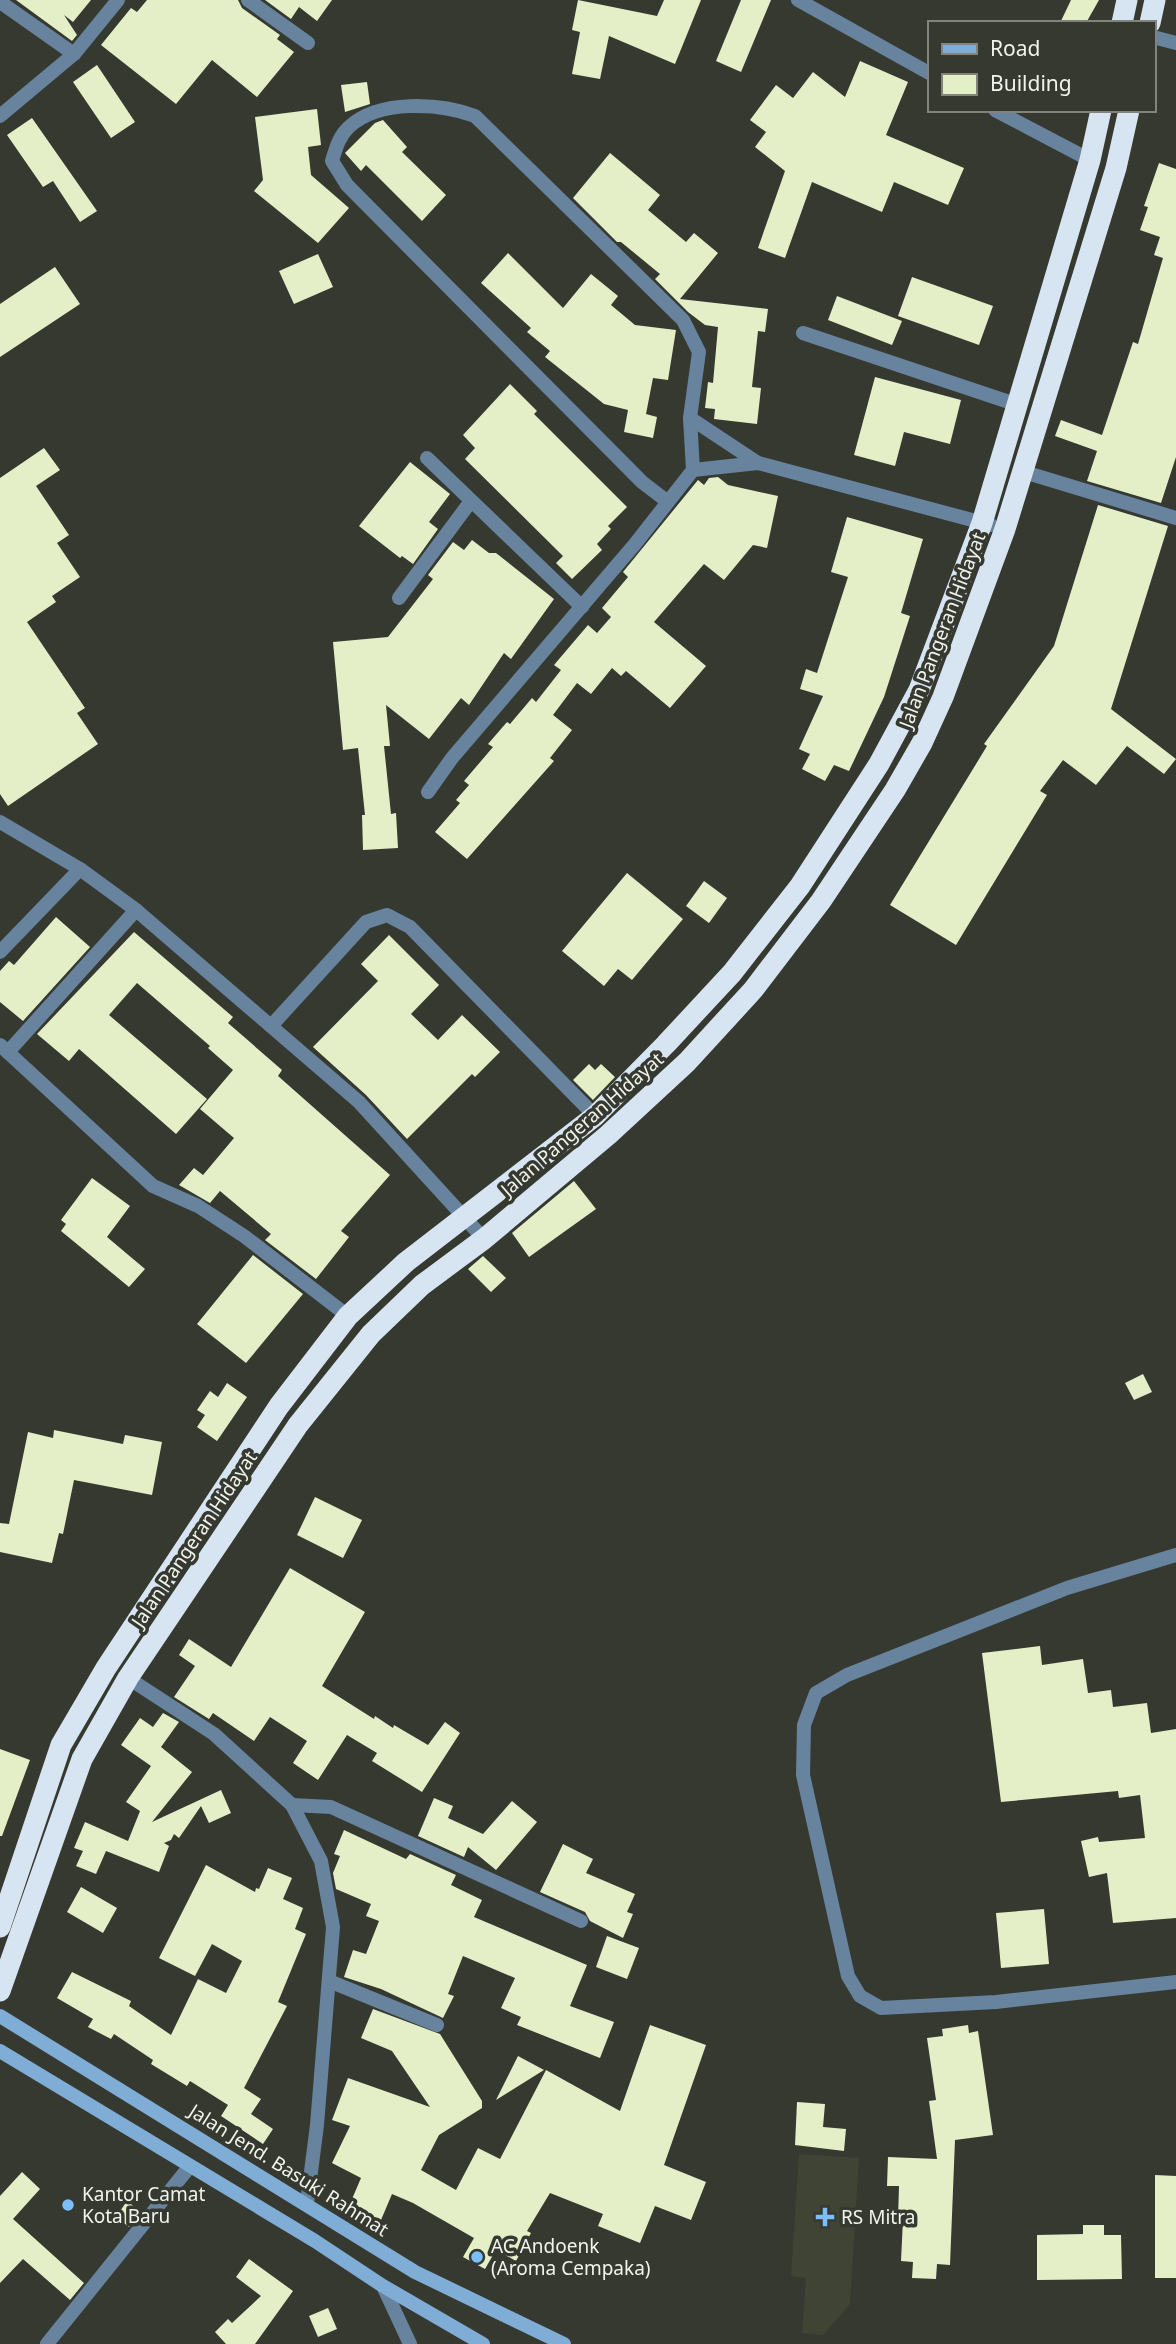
<svg xmlns="http://www.w3.org/2000/svg" width="1176" height="2344" viewBox="0 0 1176 2344" font-family="'Noto Sans',sans-serif">
  <style>
    .built { fill: #3f4434 }
    .building { fill: #e4efc8 }
    .lines { fill: none; stroke-linecap: round; stroke-linejoin: round }
    .street { stroke: #67839d; stroke-width: 14 }
    .secondary { stroke: #7fadd6; stroke-width: 14 }
    .highway { stroke: #d7e4f1; stroke-width: 21 }
    .poi-dot { fill: #7cbef9; stroke: #363930; stroke-width: 2.5 }
    .labels { text-anchor: middle; dominant-baseline: central; stroke-width: 7; stroke-linejoin: round; paint-order: stroke }
    .street-label { font-size: 19px; fill: #f1f3ed; stroke: #363930 }
    .poi-label { font-size: 19px; fill: #f1f3ed; stroke: #363930; text-anchor: start }
  </style>
  <rect width="100%" height="100%" fill="#363930"/>
  <!-- built -->
  <path class="built" d="M799,2154L859,2158L850,2304L823,2335L802,2333L806,2278L791,2276Z"/>
  <!-- building -->
  <g class="building">
    <path d="M16,0H91L73,22L64,15L77,35L72,41Z"/>
    <path d="M147,0H238L242,8L280,35L277,39L294,52L257,97L212,60L176,104L101,45L131,8L137,12Z"/>
    <path d="M265,0H332L317,21L299,7L291,19Z"/>
    <path d="M578,0L657,16L664,0H701L675,64L609,36L600,79L572,74L580,32L572,30Z"/>
    <path d="M741,0H771L741,72L716,61Z"/>
    <path d="M1071,0H1099L1086,23H1060Z"/>
    <path d="M860,61L908,82L886,135L964,168L948,205L894,182L882,212L812,182L785,258L758,248L785,171L755,147L766,132L750,120L776,85L793,98L813,72L845,97Z"/>
    <path d="M97,65L135,122L111,138L73,82Z"/>
    <path d="M367,82L370,104L345,112L341,85Z"/>
    <path d="M317,109L321,145L308,147L311,175L349,208L318,243L254,191L263,180L255,117Z"/>
    <path d="M32,118L97,211L80,222L53,181L43,187L7,135Z"/>
    <path d="M383,120L407,147L402,152L446,195L422,221L366,165L361,171L345,153L375,123Z"/>
    <path d="M610,153L660,195L648,210L686,242L694,233L718,253L680,299L768,309L765,332L758,331L752,387L761,388L757,424L714,419L715,409L705,408L708,382L713,383L718,327L705,325L688,312L655,279L660,274L621,242H617L573,198Z"/>
    <path d="M1159,163L1176,169V457L1161,503L1087,481L1097,451L1055,436L1061,420L1102,435L1133,342L1138,344L1163,258L1154,255L1160,237L1140,230L1148,207L1144,206Z"/>
    <path d="M508,253L563,308L591,274L618,296L611,305L635,325L676,330L668,380L653,378L646,414L657,417L653,438L624,432L628,410L604,404L545,357L550,351L527,332L531,328L481,283Z"/>
    <path d="M318,254L333,287L294,304L279,271Z"/>
    <path d="M55,267L80,304L0,357V304Z"/>
    <path d="M912,277L993,306L979,345L898,316Z"/>
    <path d="M837,296L902,321L892,345L828,320Z"/>
    <path d="M875,377L961,400L950,444L904,432L895,466L854,455Z"/>
    <path d="M510,384L537,411L534,414L627,507L608,526L611,529L597,544L602,550L572,579L556,563L563,556L465,459L475,448L463,435Z"/>
    <path d="M44,448L60,470L36,486L69,535L57,543L80,577L52,596L56,602L27,622L85,708L77,713L98,744L8,806L0,794V478Z"/>
    <path d="M410,462L450,494L429,522L438,529L413,564L402,556L400,558L359,526Z"/>
    <path d="M718,477L728,485L778,496L767,548L753,545L724,580L704,564L654,622L706,666L670,708L626,671L621,676L612,668L591,694L577,683L553,715L572,730L550,758L554,761L467,859L435,832L460,803L456,800L469,785L464,781L493,747L488,744L507,722L510,724L532,698L536,702L561,670L554,665L588,625L597,633L611,617L602,608L628,577L623,572L698,480L704,485L709,478Z"/>
    <path d="M1098,505L1168,526L1111,709L1176,759L1164,774L1127,746L1096,785L1063,760L1040,791L1047,795L956,945L890,905L987,746L984,744L1054,646Z"/>
    <path d="M847,517L923,539L901,613L910,616L884,697L849,771L834,765L825,781L802,769L810,754L799,749L823,696L800,689L806,669L817,673L848,577L831,572Z"/>
    <path d="M472,540L489,553H496L554,599L511,659L504,653L469,705L461,698L429,739L386,705L390,746H384L391,814L396,813L398,848L363,850L362,815H365L358,748L343,750L333,642L388,637L433,579L428,575L453,542L464,550Z"/>
    <path d="M627,873L683,919L632,980L618,969L604,986L562,951Z"/>
    <path d="M704,881L727,898L709,923L686,906Z"/>
    <path d="M56,917L90,947L23,1021L0,1002V971L9,961L14,965Z"/>
    <path d="M134,932L233,1017L228,1023L282,1070L278,1076L390,1175L341,1231L349,1237L316,1279L265,1240L271,1234L220,1191L210,1203L179,1185L194,1168L203,1175L234,1138L200,1109L233,1070L208,1048L210,1046L137,983L109,1015L207,1099L176,1134L79,1049L69,1061L37,1034Z"/>
    <path d="M389,935L439,985L411,1014L438,1040L462,1015L500,1052L475,1077L472,1074L407,1139L366,1095L313,1047L378,981L361,964Z"/>
    <path d="M589,1064L595,1070L601,1064L615,1077L593,1100L573,1080Z"/>
    <path d="M92,1178L130,1206L107,1237L145,1269L129,1287L61,1231L66,1224L61,1220Z"/>
    <path d="M574,1181L596,1209L529,1257L512,1233Z"/>
    <path d="M253,1255L303,1294L246,1363L197,1324Z"/>
    <path d="M483,1256L506,1278L491,1292L468,1269Z"/>
    <path d="M1143,1374L1152,1392L1134,1400L1125,1383Z"/>
    <path d="M227,1383L247,1397L217,1441L197,1427L205,1415L197,1410L210,1391L218,1397Z"/>
    <path d="M54,1430L123,1444L125,1435L162,1442L152,1495L74,1480L63,1534L59,1533L52,1563L0,1552V1523L9,1524L28,1432L53,1438Z"/>
    <path d="M315,1497L362,1520L343,1558L297,1535Z"/>
    <path d="M290,1568L365,1612L322,1686L374,1719L375,1716L393,1728L394,1725L428,1745L445,1722L460,1733L422,1792L372,1761L377,1753L347,1735L318,1780L293,1763L307,1741L270,1717L254,1741L213,1713L209,1719L174,1697L195,1666L179,1655L189,1639L231,1667Z"/>
    <path d="M1040,1646L1042,1665L1083,1659L1088,1693L1111,1690L1113,1707L1147,1703L1151,1733L1176,1729V1918L1113,1923L1107,1873L1089,1877L1081,1841L1098,1837L1099,1842L1145,1838L1140,1795L1119,1798L1118,1791L1001,1802L982,1653Z"/>
    <path d="M163,1713L179,1722L161,1747L192,1772L152,1822L221,1790L231,1813L209,1823L201,1806L179,1838L174,1834L171,1840L164,1843L169,1846L159,1872L106,1851L96,1874L76,1866L83,1851L74,1848L85,1822L128,1841L140,1811L126,1802L151,1766L121,1745L140,1718L153,1727Z"/>
    <path d="M0,1749L30,1760L2,1836H0Z"/>
    <path d="M434,1798L453,1806L448,1818L483,1834L512,1801L537,1822L496,1870L468,1847L464,1857L418,1836Z"/>
    <path d="M344,1830L406,1859L410,1854L456,1875L451,1885L482,1900L474,1917L587,1965L570,2006L614,2022L600,2058L517,2025L521,2017L501,2008L515,1978L463,1956L448,1994L454,1996L443,2018L381,1989L344,1977L353,1950L366,1954L379,1921L366,1916L371,1904L336,1889L333,1873L340,1856L334,1854Z"/>
    <path d="M563,1844L593,1859L586,1873L635,1894L627,1912L633,1914L623,1938L590,1921L585,1912L540,1892Z"/>
    <path d="M206,1865L255,1892L256,1888L259,1889L268,1868L292,1878L283,1899L303,1908L295,1929L306,1934L278,2002L287,2006L244,2088L261,2099L251,2114L273,2129L263,2144L221,2116L228,2105L190,2081L187,2086L151,2064L153,2060L114,2034L111,2039L88,2027L93,2019L57,1998L72,1972L131,2001L129,2006L171,2035L198,1979L226,1993L242,1961L212,1944L195,1976L159,1958Z"/>
    <path d="M81,1887L117,1908L103,1933L67,1912Z"/>
    <path d="M1044,1909L1049,1964L1001,1968L996,1913Z"/>
    <path d="M607,1936L639,1948L627,1979L596,1967Z"/>
    <path d="M373,2009L440,2034L482,2101V2108L439,2135L421,2170L456,2190L478,2148L500,2159L546,2070L620,2111L650,2025L706,2045L664,2165L706,2182L691,2220L655,2206L640,2243L598,2226L603,2214L550,2193L527,2231L531,2233L516,2261L496,2250L485,2269L463,2257L474,2238L413,2203L392,2194L381,2220L349,2206L361,2178L332,2163L350,2126L332,2120L348,2078L430,2107L392,2051L361,2038Z"/>
    <path d="M968,2025L969,2033L978,2031L993,2135L955,2140L950,2265L937,2264L936,2279L912,2278L913,2262L901,2261L903,2219H898L899,2186H887L888,2157L937,2159L929,2101L936,2100L927,2038L943,2036L942,2029Z"/>
    <path d="M518,2056L544,2070L496,2100Z"/>
    <path d="M797,2102L825,2104L823,2127L846,2129L844,2151L795,2145Z"/>
    <path d="M22,2172L40,2189L13,2219L84,2283L70,2300L23,2259L0,2283V2196Z"/>
    <path d="M1155,2175L1176,2176V2278H1155Z"/>
    <path d="M127,2201L141,2212L129,2227L116,2217Z"/>
    <path d="M1083,2225H1104V2235H1121L1122,2279L1037,2280V2235L1083,2234Z"/>
    <path d="M249,2259L293,2291L255,2344H226L215,2332L228,2319L232,2323L261,2296L236,2277Z"/>
    <path d="M328,2308L337,2329L318,2337L309,2316Z"/>
  </g>
  <g class="lines">
    <!-- street -->
    <g class="street">
      <path d="M248,0L308,43"/>
      <path d="M798,0L929,73"/>
      <path d="M0,2L74,54"/>
      <path d="M1153,37L1176,43"/>
      <path d="M995,110L1090,160"/>
      <path d="M0,116L74,54L118,0"/>
      <path d="M803,333L1018,405"/>
      <path d="M690,418L758,463L991,525"/>
      <path d="M427,458L582,607"/>
      <path d="M693,470L758,463"/>
      <path d="M1024,472L1176,518"/>
      <path d="M399,598L471,501"/>
      <path d="M428,792L452,758L635,544L693,470L690,418L699,352L683,320L475,116C440,103 379,99 349,127C339,136 336,148 332,161L347,185L642,482L668,502"/>
      <path d="M0,822L80,869L136,910L359,1102L484,1239"/>
      <path d="M0,952L80,869"/>
      <path d="M271,1026L366,922L387,915L410,927L595,1116"/>
      <path d="M0,1045L153,1186L198,1206L244,1236L348,1316"/>
      <path d="M8,1052L136,910"/>
      <path d="M1176,1555L1067,1588L847,1675L816,1693L804,1725L803,1775L848,1976L860,1996L881,2008L996,2002L1176,1982"/>
      <path d="M128,1678L214,1734L292,1805L321,1861L333,1927L317,2125L307,2203"/>
      <path d="M292,1805L331,1807L581,1921"/>
      <path d="M329,1981L437,2025"/>
      <path d="M383,2286L410,2344"/>
      <path d="M47,2344L190,2166"/>
    </g>
    <!-- secondary -->
    <g class="secondary">
      <path d="M0,2016L415,2272L564,2344"/>
      <path d="M0,2051L315,2241L383,2286L483,2344"/>
    </g>
    <!-- highway -->
    <g class="highway">
      <path d="M1122,23L1127,0"/>
      <path d="M1150,23L1155,0"/>
      <path d="M0,1927L61,1745L106,1668L279,1406L348,1316L406,1262L595,1116L666,1044L732,973L800,886L879,764L919,690L982,523L1090,160L1101,110"/>
      <path d="M0,1991L82,1759L128,1678L298,1425L371,1334L422,1285L484,1239L608,1135L687,1062L753,990L821,901L895,790L922,743L943,697L1005,529L1116,168L1129,110"/>
    </g>
  </g>
  <!-- markers -->
  <g class="poi-dot">
    <circle cx="68" cy="2205" r="7"/>
    <path d="M821.5 2206.5h7v7h7v7h-7v7h-7v-7h-7v-7h7z"/>
    <circle cx="477" cy="2257" r="7"/>
  </g>
  <g class="labels">
    <!-- street labels -->
    <g class="street-label">
      <text transform="translate(942 630) rotate(-69)">Jalan Pangeran Hidayat</text>
      <text transform="translate(582 1124) rotate(-41)">Jalan Pangeran Hidayat</text>
      <text transform="translate(194 1539) rotate(-56)">Jalan Pangeran Hidayat</text>
      <text transform="translate(289 2170) rotate(32)">Jalan Jend. Basuki Rahmat</text>
    </g>
    <!-- poi labels -->
    <g class="poi-label">
      <text x="82" y="2194">Kantor Camat<tspan x="82" dy="22">Kota Baru</tspan></text>
      <text x="841" y="2217">RS Mitra</text>
      <text x="491" y="2246">AC Andoenk<tspan x="491" dy="22">(Aroma Cempaka)</tspan></text>
    </g>
  </g>
  <!-- legend -->
  <rect x="928" y="21" width="228" height="91" fill="#363930" stroke="#81837c" stroke-width="2"/>
  <rect x="942" y="44" width="35" height="10" fill="#7fadd6" stroke="#81837c" stroke-width="2"/>
  <text x="990" y="56" font-size="21" fill="#f1f3ed">Road</text>
  <rect x="942" y="74" width="35" height="21" fill="#e4efc8" stroke="#81837c" stroke-width="2"/>
  <text x="990" y="91" font-size="21" fill="#f1f3ed">Building</text>
</svg>
